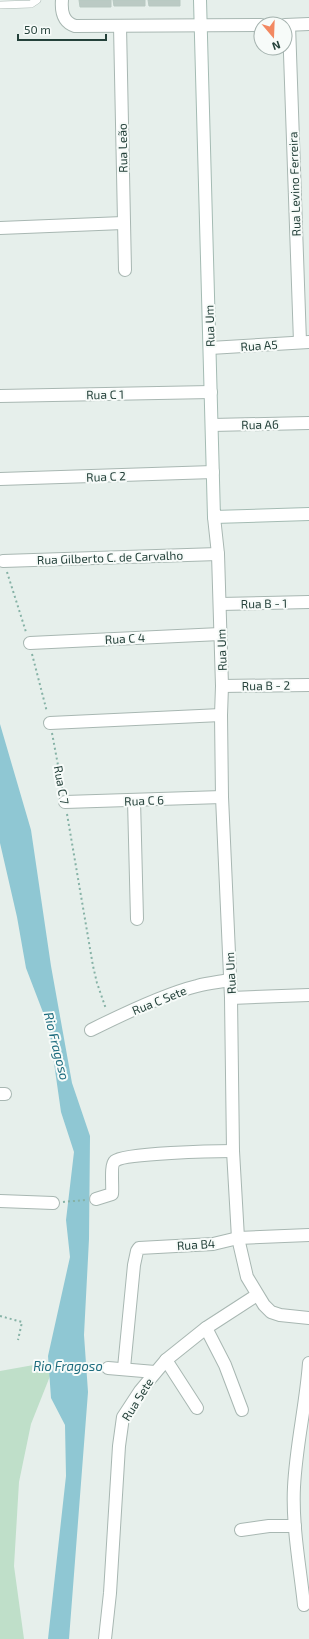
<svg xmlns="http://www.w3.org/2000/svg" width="309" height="1639" viewBox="0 0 309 1639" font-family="'Exo 2',sans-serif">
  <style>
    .green { fill: #bfdfc9 }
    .water { fill: #8fc7d3 }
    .building { fill: #bbcac4; stroke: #b8c9c2 }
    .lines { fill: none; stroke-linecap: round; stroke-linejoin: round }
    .lane-casing { stroke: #a8b7b2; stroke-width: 8 }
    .street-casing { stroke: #a8b7b2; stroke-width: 14 }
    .secondary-casing { stroke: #a4bbb3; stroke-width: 14 }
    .path { stroke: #86b2a6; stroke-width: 2; stroke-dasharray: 2 3; stroke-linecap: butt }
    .lane { stroke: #fff; stroke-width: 7 }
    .street { stroke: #fff; stroke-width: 12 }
    .secondary { stroke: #fff; stroke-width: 12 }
    .labels { text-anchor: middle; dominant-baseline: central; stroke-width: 4; stroke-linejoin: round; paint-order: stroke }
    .street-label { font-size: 12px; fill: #24413a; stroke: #f7fbf9 }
    .water-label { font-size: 13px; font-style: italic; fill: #1d6c7e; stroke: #f7fbf9 }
  </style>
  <rect width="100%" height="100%" fill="#e6efeb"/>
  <!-- green -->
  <path class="green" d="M56,1361L31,1424L19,1482L14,1566L24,1639H0V1371Z"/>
  <!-- water -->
  <path class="water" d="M0,724L31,830L51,966L72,1083L90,1136L89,1239L84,1335L88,1392L69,1639H48L66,1476L65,1425L51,1398L48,1356L70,1257L66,1220L74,1152L61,1112L49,1028L26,968L17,917L0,843Z"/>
  <!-- building -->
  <g class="building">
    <path d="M79,0H111V7H80Z"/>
    <path d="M113,0H145V6H114Z"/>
    <path d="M148,0H180V6H149Z"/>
  </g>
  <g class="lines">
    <!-- lane casing -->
    <g class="lane-casing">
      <path id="lane" d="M0,5L31,4L37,0"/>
    </g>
    <!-- street casing -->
    <g class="street-casing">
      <g id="street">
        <path d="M62,0C61,12 63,22 75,26L261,25"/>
        <path d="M285,25L309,24"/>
        <path d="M289,25L300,342"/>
        <path d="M120,26L125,270"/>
        <path d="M0,228L123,223"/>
        <path d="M210,348L309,342"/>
        <path d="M0,396L211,392"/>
        <path d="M212,425L309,423"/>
        <path d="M0,479L213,472"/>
        <path d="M214,517L218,554L222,686L221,715L222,797L231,998L233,1151L238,1238L247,1277L264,1305L271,1312L280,1315L309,1318"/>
        <path d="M3,561L218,554"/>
        <path d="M220,604L309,602"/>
        <path d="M30,643L220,634"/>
        <path d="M222,686L309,685"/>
        <path d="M50,723L221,715"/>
        <path d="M134,800L137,919"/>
        <path d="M65,802L222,797"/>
        <path d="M231,998L309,995"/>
        <path d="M91,1030C121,1015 164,994 197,986C208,983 219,982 230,980"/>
        <path d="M0,1094H5"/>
        <path d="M96,1199L112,1194C113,1187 110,1165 115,1161C124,1153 216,1151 233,1151"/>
        <path d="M0,1201L53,1203"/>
        <path d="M206,1328L225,1365L242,1410"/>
        <path d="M166,1360L197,1408"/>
        <path d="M108,1368L155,1372"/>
        <path d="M124,1368L134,1265L137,1251L139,1248L213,1244L238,1238L309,1235"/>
        <path d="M241,1530L269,1526H295"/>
        <path d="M304,1605C300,1567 292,1526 294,1487C296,1445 306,1405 309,1363"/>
        <path d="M105,1639L110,1593L119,1446L123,1417L140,1391L166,1360L206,1328L257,1295"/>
      </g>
    </g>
    <!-- secondary casing -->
    <g class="secondary-casing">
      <path id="secondary" d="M200,0L214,517L309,514"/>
    </g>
    <!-- path -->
    <g class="path">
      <path d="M7,572L26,632"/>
      <path d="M32,654L47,712"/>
      <path d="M52,733L63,792"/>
      <path d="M67,814L93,966L97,983L106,1009"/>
      <path d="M63,1202L85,1200"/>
      <path d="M0,1316L22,1322L18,1340"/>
    </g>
    <!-- lane -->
    <use href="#lane" class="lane"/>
    <!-- street -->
    <use href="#street" class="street"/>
    <!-- secondary -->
    <use href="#secondary" class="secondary"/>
  </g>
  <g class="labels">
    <!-- street labels -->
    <g class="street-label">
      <text transform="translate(122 148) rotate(-91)">Rua Leão</text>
      <text transform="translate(294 184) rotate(-92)">Rua Levino Ferreira</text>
      <text transform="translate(209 326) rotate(-92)">Rua Um</text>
      <text transform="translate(259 345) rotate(-4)">Rua A5</text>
      <text transform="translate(105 394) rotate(-1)">Rua C 1</text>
      <text transform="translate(260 424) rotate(-1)">Rua A6</text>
      <text transform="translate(106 476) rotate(-2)">Rua C 2</text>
      <text transform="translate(110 557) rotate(-2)">Rua Gilberto C. de Carvalho</text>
      <text transform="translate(264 603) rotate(-1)">Rua B - 1</text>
      <text transform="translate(125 638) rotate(-3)">Rua C 4</text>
      <text transform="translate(221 650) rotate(-92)">Rua Um</text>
      <text transform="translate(266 685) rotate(-1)">Rua B - 2</text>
      <text transform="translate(62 785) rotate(80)">Rua C 7</text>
      <text transform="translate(144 800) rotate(-2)">Rua C 6</text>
      <text transform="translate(230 973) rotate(-93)">Rua Um</text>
      <text transform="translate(159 1000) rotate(-22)">Rua C Sete</text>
      <text transform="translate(196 1244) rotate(-4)">Rua B4</text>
      <text transform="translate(137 1399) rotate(-58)">Rua Sete</text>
    </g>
    <!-- water labels -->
    <g class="water-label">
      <text transform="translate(57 1046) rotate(76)">Rio Fragoso</text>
      <text x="68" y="1366">Rio Fragoso</text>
    </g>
  </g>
  <!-- north arrow -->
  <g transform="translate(273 36) rotate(161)"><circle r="19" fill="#f7fbf9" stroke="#a3b1ad"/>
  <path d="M0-3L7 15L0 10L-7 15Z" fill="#f28861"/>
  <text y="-6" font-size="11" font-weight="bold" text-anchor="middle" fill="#24413a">N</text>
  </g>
  <!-- scale -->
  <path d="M18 34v6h88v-6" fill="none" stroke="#24413a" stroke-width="2"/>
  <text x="24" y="34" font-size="12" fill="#24413a" stroke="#f7fbf9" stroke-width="3" paint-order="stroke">50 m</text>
</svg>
